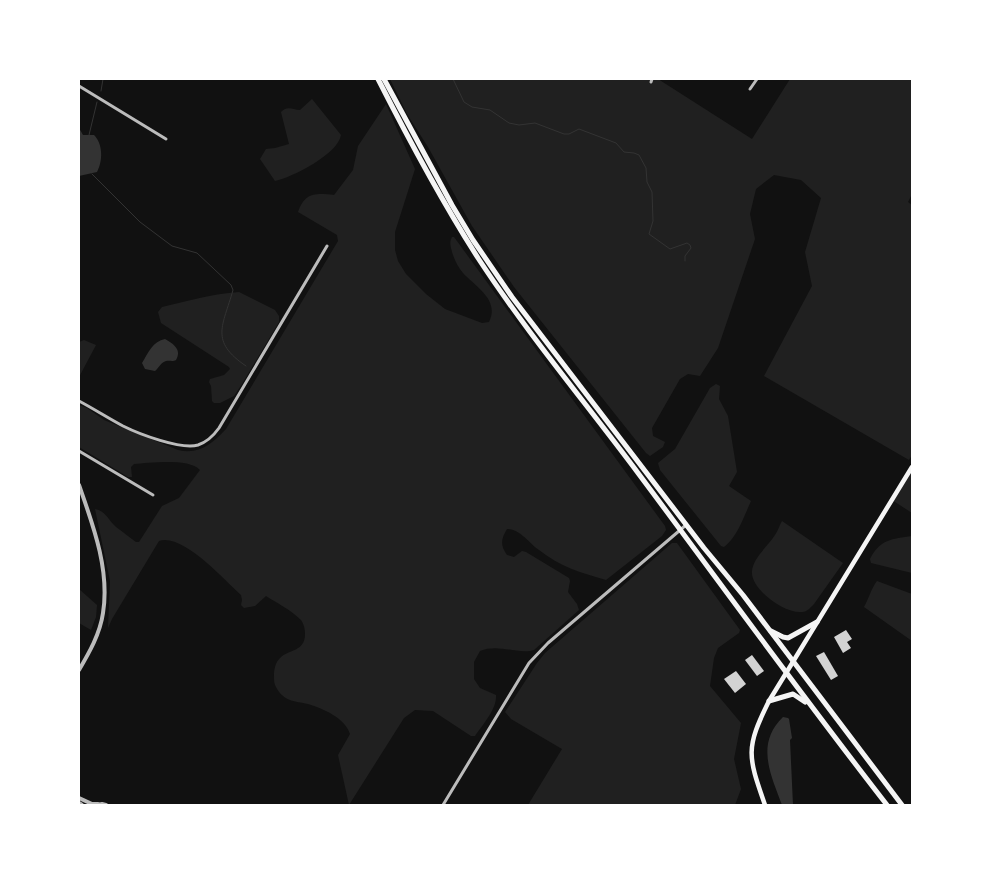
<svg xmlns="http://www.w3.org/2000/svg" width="991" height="884" viewBox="0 0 991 884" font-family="'Noto Sans',sans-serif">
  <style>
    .green { fill: #202020 }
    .water { fill: #333 }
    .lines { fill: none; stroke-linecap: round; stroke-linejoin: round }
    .stream { stroke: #333; stroke-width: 1 }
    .building { fill: #d3d3d3 }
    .minor { stroke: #bcbcbc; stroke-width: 3 }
    .tertiary { stroke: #bcbcbc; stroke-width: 4 }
    .secondary { stroke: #f5f5f5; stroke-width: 4.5 }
    .primary { stroke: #f5f5f5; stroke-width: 5 }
  </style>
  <rect width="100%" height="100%" fill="#111"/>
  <!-- green -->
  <g class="green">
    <path d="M390,79H658L752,139L790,79H912V194L908,202L912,205V455L909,460L764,376L812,286L805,252L821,198L801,180L774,175L756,189L750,214L755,239L718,348L700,376L688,374L680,379L652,428L653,436L665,442L663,447L650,456L646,453L514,287L472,226L428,147L407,114Z"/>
    <path d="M312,99L341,135C338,154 293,177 275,181L260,159L266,149L275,148L289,144L281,112C288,105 292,110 300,110Z"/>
    <path d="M386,104L415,169L395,232V250L398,261L406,274L426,294L445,309L482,323L489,322C500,300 476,287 463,273C457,266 453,257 451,248C450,243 450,241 452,237H454L665,526L666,530L662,536L606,580C581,573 559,566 539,550C530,544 519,528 507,529C501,539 500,545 507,555L514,557L522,551L526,552L569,578L570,581L568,592L577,604L579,610L534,650C519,655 498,643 480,651L474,662V679L480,688L496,695C497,709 483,724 475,736H471L433,711L415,710L404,718L349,805L338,755L350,734C345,718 324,709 308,704C295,701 284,702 276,687C274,684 274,680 274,676C274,670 275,663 280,658C289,649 305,652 305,634C305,629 304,624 301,620C291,610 277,603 266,596L255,606L244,608L241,605L242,600L241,595C224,580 183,533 159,541L112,619L108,628L110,581L95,509C106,511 109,521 116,527C123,532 129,537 136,542H139L162,506L179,498L200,470C189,458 150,463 134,464L131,467L132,477H128L79,447V405L87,408L104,420L178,450C199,455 212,444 226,429L338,241L337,235L298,212C305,192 316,193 334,195L353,170L358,146Z"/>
    <path d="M239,292L275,310L279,316V322L242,384L234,396L220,403H214L212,401L211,386L209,382L210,379L224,375L230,369L229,367L161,323L158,312L162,307C187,301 212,294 239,292Z"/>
    <path d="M84,340L96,345L79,377V342Z"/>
    <path d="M716,384L720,386L719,399L728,416L737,472L729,486L751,501C744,516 738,536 724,547L721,546L660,470L658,463L675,449L710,388Z"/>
    <path d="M912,467V513L892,500Z"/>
    <path d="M782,521L843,563L814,604C811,607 807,612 802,612C785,614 750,589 752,571C753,558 768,546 775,535C778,531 779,526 782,521Z"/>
    <path d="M912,536V573L871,563L870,559C880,539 892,539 912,536Z"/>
    <path d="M672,543H677L740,630L739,633L718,648L714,658L710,686L741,723L734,759L741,789L735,805H528L562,749L511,719L505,712L537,663L545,653Z"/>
    <path d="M877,581L912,594V641L864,607C869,598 871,589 877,581Z"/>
    <path d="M79,589L97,605L96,617L91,630L79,623Z"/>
  </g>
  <!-- water -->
  <g class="water">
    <path d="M79,128L83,135H94C103,144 103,161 97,172L79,176Z"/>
    <path d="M165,339C174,344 182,350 176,360C172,362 170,360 166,361C161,362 158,369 155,371L145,369L142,363C148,353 153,341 165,339Z"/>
    <path d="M783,717L788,718L789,719L792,738L790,740L793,805H782C771,775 755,744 783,717Z"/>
  </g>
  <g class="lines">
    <!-- stream -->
    <g class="stream">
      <path d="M453,79L464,102L472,107L490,110L509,123L519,125L535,123L564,134H569L579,129L616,143L624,152L634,153L639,155L646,168L647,182L652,192L653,221L649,234L670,249L687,243L690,245L691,248L685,256V261"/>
      <path d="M101,91L103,79"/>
      <path d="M89,135L97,102"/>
      <path d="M92,174L140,222L172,246L197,253L231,285L233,290C223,326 209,341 246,366"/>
    </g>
  </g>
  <!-- building -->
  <g class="building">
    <path d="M846,630L852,639L847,642L851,648L843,653L834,637Z"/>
    <path d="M824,652L838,676L831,680L816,656Z"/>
    <path d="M752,655L764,671L757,676L745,660Z"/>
    <path d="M736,671L746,684L735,693L724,679Z"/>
  </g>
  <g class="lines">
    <!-- minor -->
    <g class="minor">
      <path d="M651,82L652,79"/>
      <path d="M79,86L166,139"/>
      <path d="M750,89L757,79"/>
      <path d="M79,401C94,409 108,418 123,426C139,434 181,450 198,445C207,442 214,435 219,428L327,246"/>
      <path d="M79,451L153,495"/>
      <path d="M443,805L529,663L548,643L686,525"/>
    </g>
    <!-- tertiary -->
    <g class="tertiary">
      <path d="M79,485C93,525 110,570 103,613C100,634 89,653 79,670"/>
      <path d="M79,798L92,804H98"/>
      <path d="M79,803L82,805"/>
      <path d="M97,805L102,804L106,805"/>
    </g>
    <!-- secondary -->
    <path class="secondary" d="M765,805C748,756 745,749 769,701L912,467"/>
    <!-- primary -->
    <g class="primary">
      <path d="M378,79C409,140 441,200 478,258C527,333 585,402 638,473C721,584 802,696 887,805"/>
      <path d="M384,79L452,205L473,240L512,297L704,548L743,595L902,805"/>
      <path d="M771,631L783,637L788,638L817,622"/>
      <path d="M769,701L793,694L805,702"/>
    </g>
  </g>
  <!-- border -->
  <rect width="991" height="884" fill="none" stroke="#ffffff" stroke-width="160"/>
</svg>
